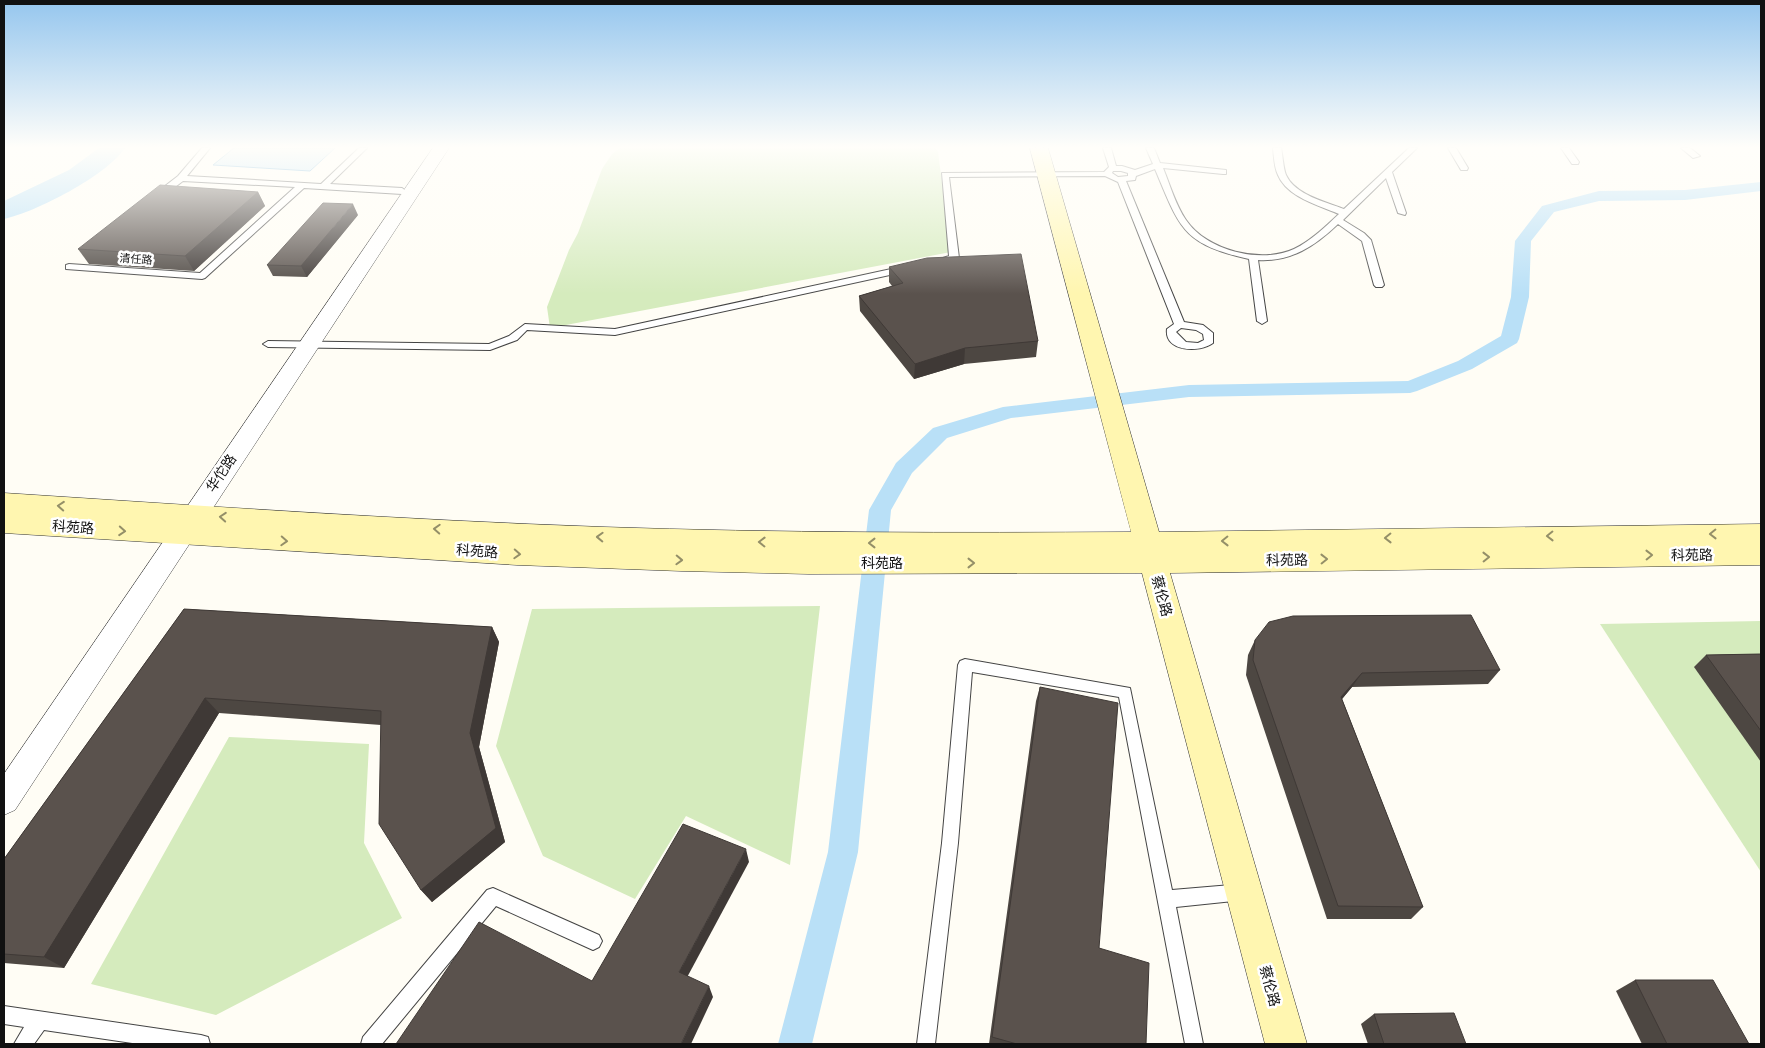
<svg xmlns="http://www.w3.org/2000/svg" width="1765" height="1048" viewBox="0 0 1765 1048" font-family="'IBM Plex Serif','Noto Sans SC',serif">
  <style>
    .green { fill: #d5ebbd }
    .water { fill: #b9e0f7; stroke: #3f96cf }
    .lines { fill: none; stroke-linecap: round; stroke-linejoin: round }
    .canal { fill: #b9e0f7; fill-rule: evenodd }
    .river { fill: #b9e0f7; fill-rule: evenodd }
    .lane-casing { stroke: #444; stroke-width: 2 }
    .street-casing { stroke: #444; stroke-width: 1 }
    .secondary-casing { stroke: #333; stroke-width: 1 }
    .lane { fill: #fff; fill-rule: evenodd }
    .street { fill: #fff; fill-rule: evenodd }
    .secondary { fill: #fff6b0; fill-rule: evenodd }
    .wall { fill: #4d4742 }
    .shaded-wall { fill: #3f3936 }
    .building { fill: #5a524d; stroke: #3f3936 }
    .oneway { stroke: #948f68 }
    .labels { text-anchor: middle; dominant-baseline: central; stroke-width: 5; stroke-linejoin: round; paint-order: stroke }
    .far-street-label { font-size: 11px; fill: #111; stroke: #fff }
    .street-label { font-size: 14px; fill: #111; stroke: #fff }
  </style>
  <rect width="100%" height="100%" fill="#fffdf5"/>
  <!-- green -->
  <g class="green">
    <path d="M620,148H935L938,152L951,252L550,328L547,307L569,250L578,233L602,169L612,154Z"/>
    <path d="M820,606L790,865L686,816L635,899L543,856L496,746L532,609Z"/>
    <path d="M1761,621V872L1600,624Z"/>
    <path d="M229,737L369,744L364,843L402,918L216,1015L91,984Z"/>
  </g>
  <!-- water -->
  <path class="water" d="M234,148H335L310,171L213,165Z"/>
  <g class="lines">
    <!-- canal -->
    <path class="canal" d="M1761,182V191L1685,200L1599,201L1554,212L1531,241L1529,297L1519,339L1517,343L1472,369L1417,391L1410,393L1189,397L1011,418L947,438L912,473L891,510L858,852L812,1044H778L828,852L869,510L896,463L933,428L1003,407L1189,385L1408,381L1458,361L1501,336L1511,297L1515,241L1542,206L1599,191L1685,190Z"/>
    <!-- river -->
    <path class="river" d="M99,148H125C106,176 36,212 4,219V201L69,170Z"/>
    <!-- lane casing -->
    <g class="lane-casing">
      <g id="lane">
        <path d="M202,148H210L187,176L321,184L359,148H367L330,184L402,188L406,191L402,194L304,188L205,278L202,279L66,269V265L69,264L200,273L295,187L183,181L162,197H156V193L178,176Z"/>
        <path d="M1103,148H1111L1116,166H1122L1135,170L1153,164L1146,148H1154L1160,163L1226,170V174H1223L1163,168C1170,185 1176,206 1186,220C1207,251 1261,264 1294,249C1311,241 1326,226 1339,214C1318,205 1287,197 1278,175C1274,167 1274,156 1273,148H1281C1283,157 1283,167 1286,175C1295,195 1326,202 1344,209L1409,148H1417L1392,172L1406,213L1405,215L1398,213L1386,178L1343,220L1364,233L1371,240L1384,285L1382,287H1376L1374,285L1362,241L1338,224C1315,246 1291,262 1258,260L1267,321L1262,324L1257,321L1249,259C1182,244 1180,228 1155,169L1136,176L1135,180L1126,181L1184,322L1203,325L1213,333V343C1200,353 1164,352 1167,329L1174,324L1118,182L1105,176L949,177L959,258L957,260L939,264L934,261L949,256L942,173L1104,172L1109,167ZM1113,171H1121L1128,173V176L1118,177L1112,173ZM1181,328L1196,330L1203,334L1204,340L1198,343L1186,342L1176,332Z"/>
        <path d="M1448,148H1456L1468,168L1467,170H1461Z"/>
        <path d="M1561,148H1569L1579,162L1578,164H1572Z"/>
        <path d="M1681,148H1690L1700,156L1693,158Z"/>
        <path d="M905,266L910,269L908,271L615,335L527,330L517,340L490,350L268,347L263,344L268,341L489,344L509,336L525,324L615,329Z"/>
        <path d="M965,659L1130,688L1172,890L1243,884L1249,886L1251,892L1249,898L1243,900L1176,907L1203,1044H1185L1119,697L972,672L958,843L935,1044H917L942,843L958,665L960,661Z"/>
        <path d="M493,888L599,935L602,941L599,947L593,950L496,906L382,1044H361L363,1037L487,890Z"/>
        <path d="M4,1006L201,1035L208,1037L210,1044H139L44,1030L34,1044H14L24,1027L4,1024Z"/>
      </g>
    </g>
    <!-- street casing -->
    <g class="street-casing">
      <path id="street" d="M433,148H449L15,810L4,815V774Z"/>
    </g>
    <!-- secondary casing -->
    <g class="secondary-casing">
      <path id="secondary" d="M1030,148H1048L1159,532L1761,524V565L1170,573L1307,1044H1265L1142,573L809,574L681,571L517,565L4,533V513L41,515L4,513V493C204,506 404,520 604,527C779,533 955,533 1131,532Z"/>
    </g>
    <!-- lane -->
    <use href="#lane" class="lane"/>
    <!-- street -->
    <use href="#street" class="street"/>
    <!-- secondary -->
    <use href="#secondary" class="secondary"/>
  </g>
  <!-- wall -->
  <g class="wall">
    <path d="M258,192L265,206L194,271L89,264L78,249Z"/>
    <path d="M358,215L307,277L273,276L267,265Z"/>
    <path d="M889,267L1038,341L1036,357L964,364L914,379L860,311L859,296L892,286L889,282Z"/>
    <path d="M184,609L492,627L499,642L479,747L505,842L432,902L421,890L381,725L219,713L64,968L4,963V859Z"/>
    <path d="M1255,640L1500,670L1488,684L1352,687L1342,699L1423,907L1411,919H1327L1246,675L1248,655Z"/>
    <path d="M1761,654V762L1694,667L1706,655Z"/>
    <path d="M1040,687L1099,948L1146,1044H989L1036,701Z"/>
    <path d="M1635,980L1749,1044H1642L1616,991Z"/>
    <path d="M1374,1014L1466,1044H1368L1361,1024Z"/>
  </g>
  <!-- shaded-wall -->
  <g class="shaded-wall">
    <path d="M258,192L265,206L194,271L185,256Z"/>
    <path d="M353,204L358,215L307,277L301,266Z"/>
    <path d="M965,348L964,364L914,379L915,364Z"/>
    <path d="M492,627L499,642L479,747L505,842L432,902L421,890L470,733Z"/>
    <path d="M1362,673L1352,687L1332,711L1341,697Z"/>
    <path d="M205,698L219,713L64,968L44,957Z"/>
    <path d="M746,849L749,862L684,983L679,972Z"/>
    <path d="M709,986L713,997L691,1044H681Z"/>
  </g>
  <!-- building -->
  <g class="building">
    <path d="M160,185L258,192L185,256L78,249Z"/>
    <path d="M323,203L353,204L301,266L267,265Z"/>
    <path d="M1021,254L1038,341L965,348L915,364L859,296L903,283L889,267L927,258Z"/>
    <path d="M184,609L492,627L470,733L496,828L421,890L379,824L381,711L205,698L44,957L4,954V859Z"/>
    <path d="M1471,615L1500,670L1362,673L1341,697L1423,907L1338,906L1253,660L1255,640L1269,622L1293,616Z"/>
    <path d="M1761,654V731L1706,655Z"/>
    <path d="M1040,687L1118,703L1099,948L1149,963L1146,1044H1017L992,1037Z"/>
    <path d="M683,824L746,849L679,972L709,986L681,1044H396L479,922L592,981Z"/>
    <path d="M1635,980H1713L1749,1044H1667Z"/>
    <path d="M1454,1013L1466,1044H1384L1374,1014Z"/>
  </g>
  <!-- one-way arrows -->
  <defs><path id="oneway-chevron" d="M-2-3.5L2.5 0L-2 3.5" fill="none" stroke-width="1.6" stroke-linecap="round" stroke-linejoin="round" transform="scale(1.25)"/></defs>
  <g class="oneway">
    <use href="#oneway-chevron" transform="translate(61 506) rotate(-176)"/>
    <use href="#oneway-chevron" transform="translate(223 517) rotate(-176)"/>
    <use href="#oneway-chevron" transform="translate(437 529) rotate(-177)"/>
    <use href="#oneway-chevron" transform="translate(122 531) rotate(4)"/>
    <use href="#oneway-chevron" transform="translate(1713 534) rotate(179)"/>
    <use href="#oneway-chevron" transform="translate(1550 536) rotate(179)"/>
    <use href="#oneway-chevron" transform="translate(600 537) rotate(-178)"/>
    <use href="#oneway-chevron" transform="translate(1388 538) rotate(179)"/>
    <use href="#oneway-chevron" transform="translate(284 541) rotate(3)"/>
    <use href="#oneway-chevron" transform="translate(1225 541) rotate(179)"/>
    <use href="#oneway-chevron" transform="translate(762 542) rotate(-179)"/>
    <use href="#oneway-chevron" transform="translate(872 543) rotate(-180)"/>
    <use href="#oneway-chevron" transform="translate(517 554) rotate(3)"/>
    <use href="#oneway-chevron" transform="translate(1649 555) rotate(-1)"/>
    <use href="#oneway-chevron" transform="translate(1486 557) rotate(-1)"/>
    <use href="#oneway-chevron" transform="translate(1324 559) rotate(-1)"/>
    <use href="#oneway-chevron" transform="translate(679 560) rotate(2)"/>
    <use href="#oneway-chevron" transform="translate(971 563)"/>
  </g>
  <!-- sky -->
  <linearGradient id="sky" x2="0" y2="1"><stop stop-color="#95c6ee"/><stop offset="0.5" stop-color="#fffefa"/><stop offset="1" stop-color="#fffefa" stop-opacity="0"/></linearGradient>
  <rect width="1765" height="294" fill="url(#sky)"/>
  <g class="labels">
    <!-- far-street labels -->
    <g class="far-street-label">
      <text transform="translate(136 259) rotate(4)">清任路</text>
    </g>
    <!-- street labels -->
    <g class="street-label">
      <text transform="translate(221 473) rotate(-56)">华佗路</text>
      <text transform="translate(73 527) rotate(4)">科苑路</text>
      <text transform="translate(477 551) rotate(4)">科苑路</text>
      <text transform="translate(1692 555) rotate(-1)">科苑路</text>
      <text transform="translate(1287 560) rotate(-1)">科苑路</text>
      <text x="882" y="563">科苑路</text>
      <text transform="translate(1162 596) rotate(75)">蔡伦路</text>
      <text transform="translate(1270 986) rotate(75)">蔡伦路</text>
    </g>
  </g>
  <!-- border -->
  <rect width="1765" height="1048" fill="none" stroke="#111111" stroke-width="10"/>
</svg>
